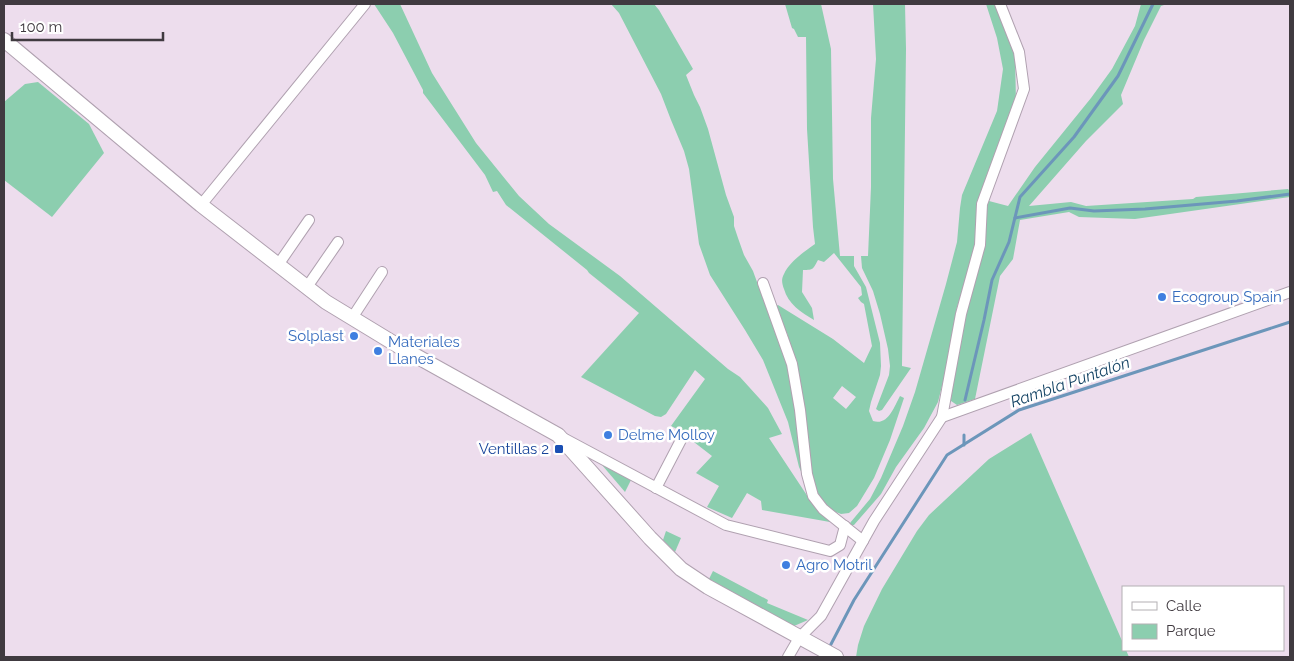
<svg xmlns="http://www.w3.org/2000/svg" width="1294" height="661" viewBox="0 0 1294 661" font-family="Raleway,sans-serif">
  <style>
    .green { fill: #8cceaf; fill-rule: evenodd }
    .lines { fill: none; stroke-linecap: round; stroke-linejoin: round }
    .stream { stroke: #6c96ba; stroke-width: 3 }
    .minor-casing { stroke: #b0a1b0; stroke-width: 12 }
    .tertiary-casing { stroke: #b0a1b0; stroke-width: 16 }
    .minor { stroke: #fff; stroke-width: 10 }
    .tertiary { stroke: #fff; stroke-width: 14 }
    .shop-dot { fill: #3f7fe0; stroke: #fff; stroke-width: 2 }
    .transit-dot { fill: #1a4fb4; stroke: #fff; stroke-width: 2 }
    .labels { text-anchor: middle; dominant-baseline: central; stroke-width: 5; stroke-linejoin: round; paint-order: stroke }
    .shop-label { font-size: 15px; fill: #366cbe; stroke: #fff; text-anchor: start }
    .transit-label { font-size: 15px; fill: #164399; stroke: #fff; text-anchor: end }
    .water-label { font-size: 16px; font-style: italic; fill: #144364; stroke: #fff }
  </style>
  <rect width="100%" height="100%" fill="#eddded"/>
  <!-- green -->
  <g class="green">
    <path d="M374,4H400L432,73L476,143L519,196L549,224L620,276L728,369L740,377L768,408L782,434L769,438L812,503L830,520V522L762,510L761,501L747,493L732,518L707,507L719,486L696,473L712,456L677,429L671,426L705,379L695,370L666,414L661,417L655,416L581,377L639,313L589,273L587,270L506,205L497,191L493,192L485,175L423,93V90L393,33Z"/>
    <path d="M611,4H654L659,10L693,69L686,75L694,95L700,107L708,129L726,195L734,217V226L738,238L744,255L753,271L792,378L804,478L799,467L788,422L763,360L745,330L710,275L699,244L689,169L684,151L671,120L661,94L619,13Z"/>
    <path d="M785,4H821L831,49L833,179L840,256H854V266L866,287L880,343L881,366L880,375L871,402L869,411L873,421C888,426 894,407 900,396L904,398L890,440L874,478L857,506L849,513L841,514L828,509L816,493L809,460L805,428L806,418L797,369L787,333L781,323L776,306L778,305L833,339L864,363L872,346L864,304L861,302L858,298L862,295L861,287L834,253L824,262L818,260C813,269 814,270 803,270L802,292L812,308L814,320C801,312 788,304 784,289C782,284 781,279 784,274C790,261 804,252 815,244L813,227L807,129L806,37H798L794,29L792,28ZM842,386L856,397L846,409L833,398Z"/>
    <path d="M873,4H905L906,49L902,366L911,368L882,410L879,411L876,409L889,375L890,366L888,349L880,314L873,291L862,268L861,256H868L871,187V118L876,59Z"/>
    <path d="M986,4H995L1015,53L1016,104L977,234L969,271L957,307L946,370L938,402L924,428L896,467L881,494L854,525H851L850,523L870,499L881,478L903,426L915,392L946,284L957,242L960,208L962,195L997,111L1003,69L997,38Z"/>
    <path d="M1141,4H1167L1161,6L1144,40L1121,95L1123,104L1086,141L1029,206L1071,202L1086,206L1193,199L1196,197L1288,189L1290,191V197L1135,219L1079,217L1069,212L1020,220L1013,259L1000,276L975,399L957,405L951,401C953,352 971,302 981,254C982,247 984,241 985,235C987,223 984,212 989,201L1008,206L1035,167L1091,98L1112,69L1135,26Z"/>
    <path d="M38,82L89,124L104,153L52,217L4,180V102L25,84Z"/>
    <path d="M1031,433L1123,643V650H1126L1129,657H856L858,645L864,626L882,589L917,531L929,515L989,459Z"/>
    <path d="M602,465L631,480L625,492Z"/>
    <path d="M666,531L681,538L675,552L663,540Z"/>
    <path d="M713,571L768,600L767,603L808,620L794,626L709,579Z"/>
  </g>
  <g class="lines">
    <!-- stream -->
    <g class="stream">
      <path d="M1015,218L1070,208L1094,211L1145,209L1237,201L1290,194"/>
      <path d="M965,400L984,320L992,280L1009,242L1020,197L1074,137L1118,76L1153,4"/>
      <path d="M964,445V435"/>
      <path d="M829,648L854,600L947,455L1019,410L1290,322"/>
    </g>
    <!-- minor casing -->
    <g class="minor-casing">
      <g id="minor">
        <path d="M201,205L365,4"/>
        <path d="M278,265L309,220"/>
        <path d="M763,283L792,364L800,410L807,474L813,496L823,509L863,541"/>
        <path d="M307,287L338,242"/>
        <path d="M352,318L382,272"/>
        <path d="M942,417L1290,292"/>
        <path d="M565,439L726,525L830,551L840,545L845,526"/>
        <path d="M656,488L682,438"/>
        <path d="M788,657L799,638L821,616L874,521L942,417L961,314L980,245L982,204L1024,89L1019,52L1000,4"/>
      </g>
    </g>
    <!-- tertiary casing -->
    <g class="tertiary-casing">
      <path id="tertiary" d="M4,40L201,205L326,302L400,347L558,435L650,538L681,569L708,587L836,657"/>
    </g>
    <!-- minor -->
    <use href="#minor" class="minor"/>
    <!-- tertiary -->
    <use href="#tertiary" class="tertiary"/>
  </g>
  <!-- markers -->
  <g class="shop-dot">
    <circle cx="1162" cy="297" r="5"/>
    <circle cx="354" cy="336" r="5"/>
    <circle cx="378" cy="351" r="5"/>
    <circle cx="608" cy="435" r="5"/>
    <circle cx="786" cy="565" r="5"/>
  </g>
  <rect class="transit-dot" x="554" y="444" width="10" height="10" rx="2.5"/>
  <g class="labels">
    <!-- shop labels -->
    <g class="shop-label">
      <text x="1172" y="297">Ecogroup Spain</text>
      <text x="344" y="336" text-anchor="end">Solplast</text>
      <text x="388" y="342">Materiales<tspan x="388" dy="17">Llanes</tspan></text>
      <text x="618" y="435">Delme Molloy</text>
      <text x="796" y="565">Agro Motril</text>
    </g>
    <!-- transit labels -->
    <g class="transit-label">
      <text x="549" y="449">Ventillas 2</text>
    </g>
    <!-- water labels -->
    <g class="water-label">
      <text transform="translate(1070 382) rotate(-19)">Rambla Puntalón</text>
    </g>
  </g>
  <!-- border -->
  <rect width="1294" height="661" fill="none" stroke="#403a40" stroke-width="10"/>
  <!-- legend -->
  <rect x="1122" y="586" width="162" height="65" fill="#ffffff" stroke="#b3b0b3"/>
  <rect x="1132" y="602" width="25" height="8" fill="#ffffff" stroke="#b3b0b3"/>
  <text x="1166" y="611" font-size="15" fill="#403a40">Calle</text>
  <rect x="1132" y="624" width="25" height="15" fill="#8cceaf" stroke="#b3b0b3"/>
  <text x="1166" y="636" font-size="15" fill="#403a40">Parque</text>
  <!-- scale -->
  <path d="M12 32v8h151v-8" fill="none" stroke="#403a40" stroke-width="2.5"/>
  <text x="20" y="32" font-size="15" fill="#403a40" stroke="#ffffff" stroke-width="4" paint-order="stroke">100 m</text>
</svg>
